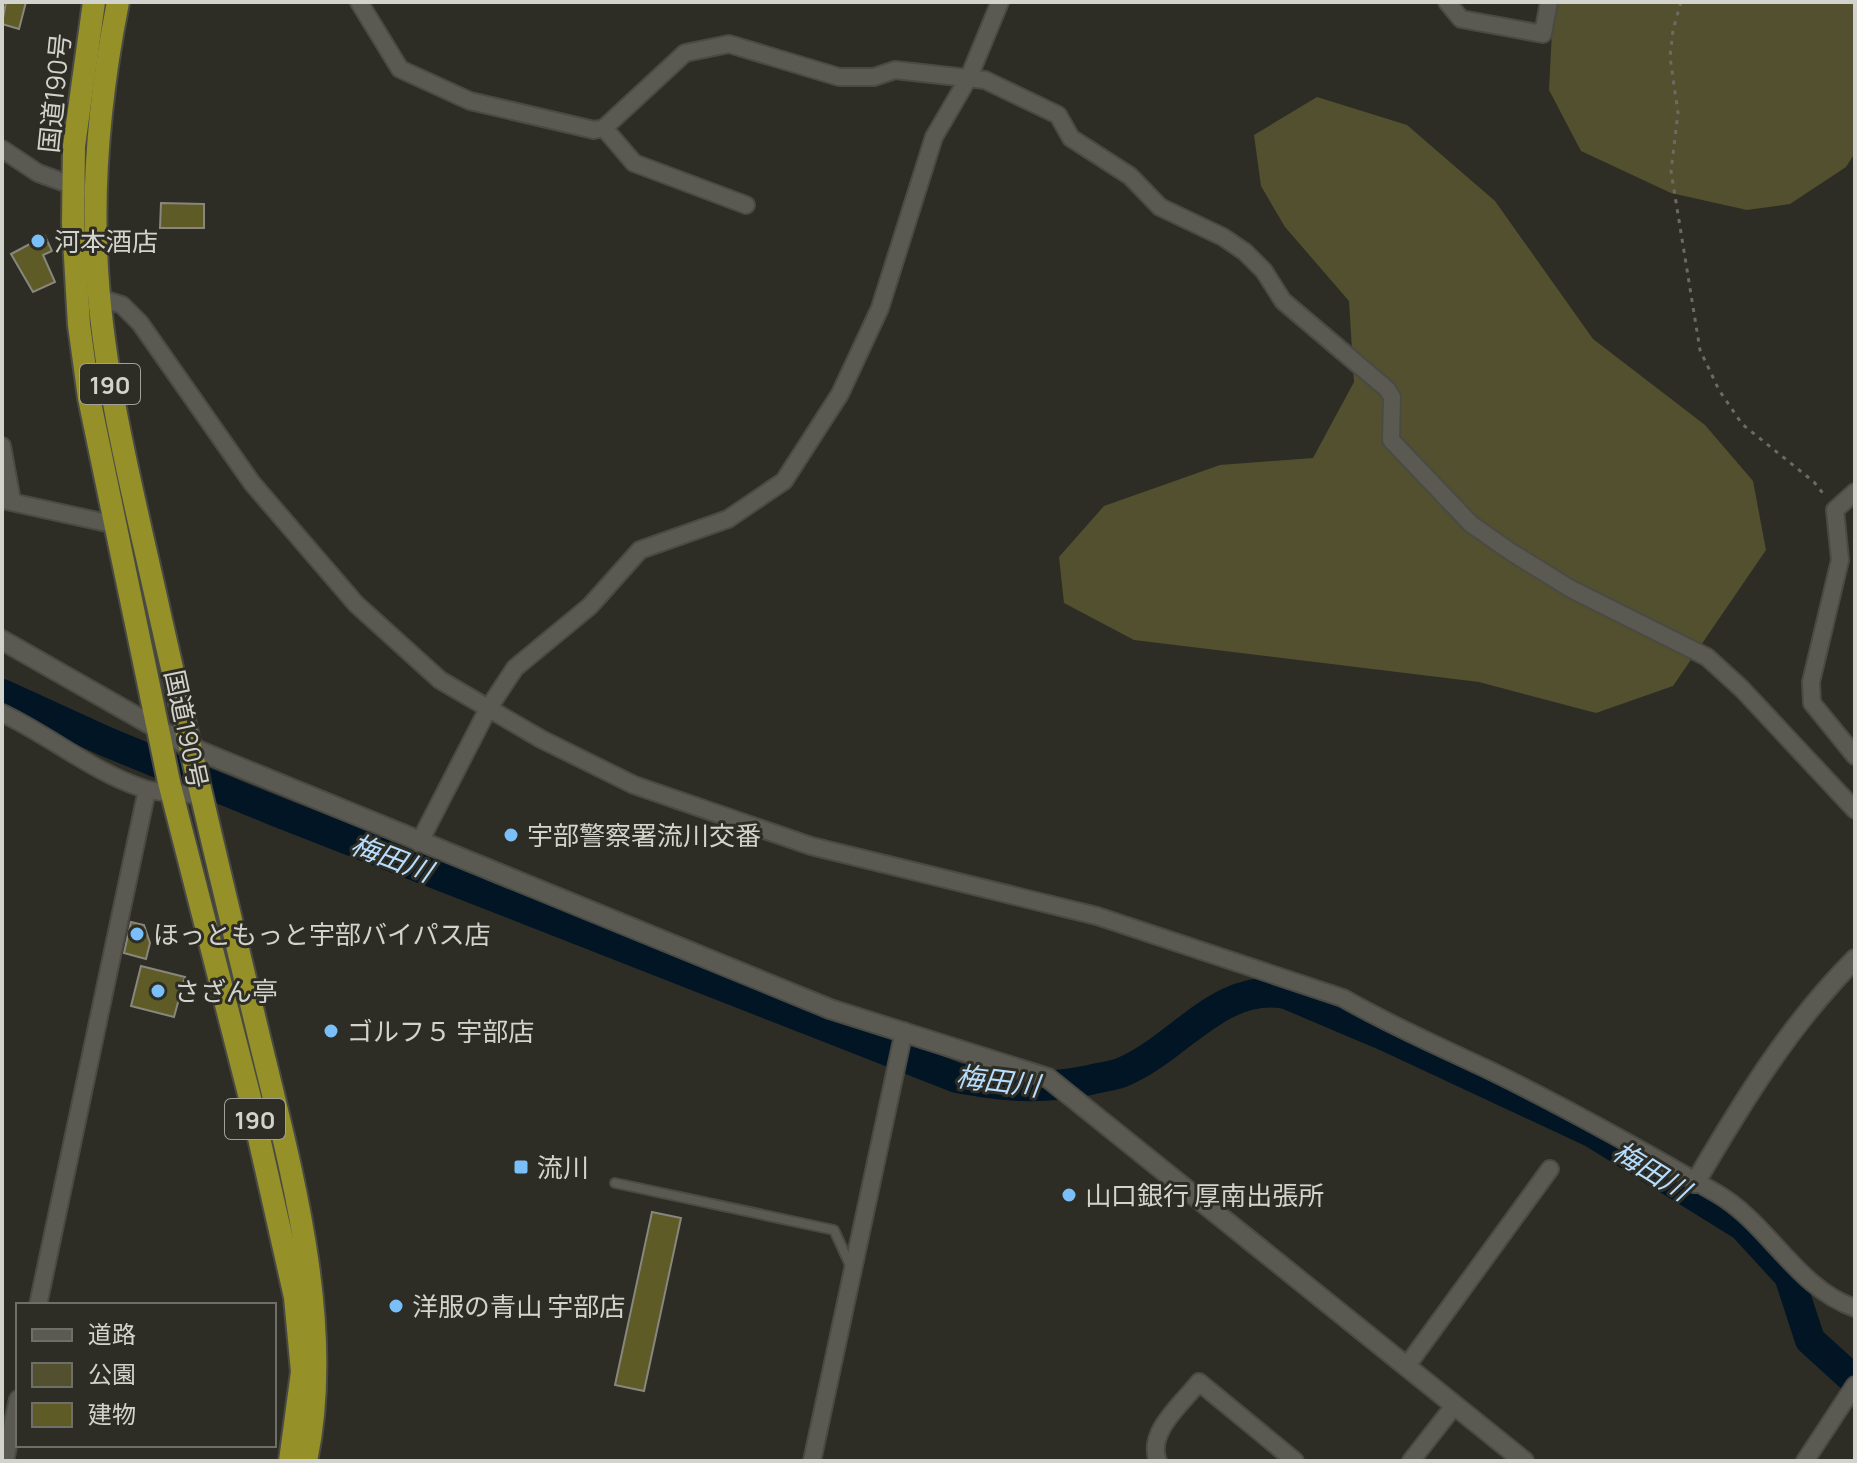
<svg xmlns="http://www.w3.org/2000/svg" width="1857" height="1463" viewBox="0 0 1857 1463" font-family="Manrope,'Noto Sans JP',sans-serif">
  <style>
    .green { fill: #52502f }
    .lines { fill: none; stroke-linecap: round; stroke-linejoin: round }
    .river { stroke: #011525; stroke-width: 30 }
    .building { fill: #5e5b27; stroke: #87877e; stroke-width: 2 }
    .service-casing { stroke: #4a4a44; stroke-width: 12 }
    .minor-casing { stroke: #4a4a44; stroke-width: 20 }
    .tertiary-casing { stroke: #4a4a44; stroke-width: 22 }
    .trunk-casing { stroke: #4a4a44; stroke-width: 26 }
    .path { stroke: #6b6b64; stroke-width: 3; stroke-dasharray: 4 6; stroke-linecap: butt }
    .service { stroke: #5a5a52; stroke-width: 8 }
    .minor { stroke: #5a5a52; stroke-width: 16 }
    .tertiary { stroke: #5a5a52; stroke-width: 18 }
    .trunk { stroke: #959028; stroke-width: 22 }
    .poi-dot { fill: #7abff8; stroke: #2d2d25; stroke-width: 3 }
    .labels { text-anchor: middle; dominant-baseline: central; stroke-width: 6; stroke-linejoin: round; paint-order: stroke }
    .shield { fill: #2d2d25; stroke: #a1a19b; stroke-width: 2 }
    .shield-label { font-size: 24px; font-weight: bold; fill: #d3d3ce }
    .street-label { font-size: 26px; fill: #d3d3ce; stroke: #2d2d25 }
    .poi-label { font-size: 26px; fill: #d3d3ce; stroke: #2d2d25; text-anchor: start }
    .water-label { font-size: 28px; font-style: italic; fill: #b6ddfe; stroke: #2d2d25 }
  </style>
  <rect width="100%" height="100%" fill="#2d2d25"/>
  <!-- green -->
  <g class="green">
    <path d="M1558,2H1855V153L1846,167L1790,204L1747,210L1671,193L1581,151L1549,90L1553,11Z"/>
    <path d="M1317,97L1407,125L1495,201L1593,339L1705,425L1753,481L1766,550L1673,686L1596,713L1479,682L1134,640L1064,603L1059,557L1104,506L1220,465L1313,458L1354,382L1349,301L1285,227L1261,186L1254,135Z"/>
  </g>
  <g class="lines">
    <!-- river -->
    <path class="river" d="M2,694L107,742L275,811L957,1078C1007,1087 1039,1090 1090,1080C1101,1077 1115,1076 1125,1071C1180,1047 1220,982 1286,994L1385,1036L1593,1133L1743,1226L1789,1276L1810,1340L1855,1381"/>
  </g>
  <!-- building -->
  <g class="building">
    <path d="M6,2H26L19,29L2,24Z"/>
    <path d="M161,203L204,204V228H160Z"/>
    <path d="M45,236L52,251L43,255L55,282L33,292L11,254Z"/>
    <path d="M131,922L144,925L150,943L146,959L124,953Z"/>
    <path d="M141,966L185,977L174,1017L131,1006Z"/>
    <path d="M652,1212L681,1218L644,1391L615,1385Z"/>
  </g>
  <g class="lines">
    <!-- service casing -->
    <g class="service-casing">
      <path id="service" d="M615,1183L834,1230L851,1267"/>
    </g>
    <!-- minor casing -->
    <g class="minor-casing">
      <g id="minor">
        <path d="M359,2L400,69L470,101L594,130L604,128L685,53L729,44L839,77H874L895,70L985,80L1058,115L1071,138L1130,176L1160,207L1223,237L1245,252L1264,271L1283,301L1387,389L1392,397L1391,440L1471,524L1511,552L1571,589L1707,657L1742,689L1855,810"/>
        <path d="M1447,2L1461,19L1543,34L1549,2"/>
        <path d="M604,128L634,163L746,205"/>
        <path d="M2,149L38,173L82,189"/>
        <path d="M100,298L122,305L140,323L252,483L356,604L440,680L541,739L634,785L811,846L1097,916L1343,998C1391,1026 1441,1047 1491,1071C1567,1108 1642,1150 1716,1193C1769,1223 1796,1288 1855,1308"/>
        <path d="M2,446L12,501"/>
        <path d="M1855,492L1835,510L1840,560L1811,682L1812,703L1855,756"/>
        <path d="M2,500L116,525"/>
        <path d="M2,713C51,736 92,772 145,789C162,794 183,793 201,795"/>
        <path d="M419,843L488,709L515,668L590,606L640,550L728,519L784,481L840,394L880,308L934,137L969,77L1000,2"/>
        <path d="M38,1305L147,790"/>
        <path d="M1406,1367L1550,1169"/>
        <path d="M5,1461L18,1399"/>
        <path d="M812,1461L904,1031"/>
        <path d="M1158,1461C1146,1432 1183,1403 1199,1382L1295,1461"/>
        <path d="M1411,1461L1454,1406"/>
        <path d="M1805,1461L1855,1385"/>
      </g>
    </g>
    <!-- tertiary casing -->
    <g class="tertiary-casing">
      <g id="tertiary">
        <path d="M2,640L190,747L830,1009L1048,1078L1524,1461"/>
        <path d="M1695,1183C1742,1103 1789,1025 1855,959"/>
      </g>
    </g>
    <!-- trunk casing -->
    <g class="trunk-casing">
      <g id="trunk">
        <path d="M94,2L74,146L73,223L79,325L89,398L169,782L250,1098L295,1297L302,1372L290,1461"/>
        <path d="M118,2C102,83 93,164 96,247C100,369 132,488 158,606C189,745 222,883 255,1020C288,1159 336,1320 306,1461"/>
      </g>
    </g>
    <!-- path -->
    <path class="path" d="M1681,2L1673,30L1670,57L1678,113L1671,171L1700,350L1719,390L1742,424L1814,482L1825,496"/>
    <!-- service -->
    <use href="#service" class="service"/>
    <!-- minor -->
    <use href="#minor" class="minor"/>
    <!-- tertiary -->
    <use href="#tertiary" class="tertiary"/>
    <!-- trunk -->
    <use href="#trunk" class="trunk"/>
  </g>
  <!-- markers -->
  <g class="poi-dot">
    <circle cx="38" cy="241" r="8"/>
    <circle cx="511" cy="835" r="8"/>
    <circle cx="137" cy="934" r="8"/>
    <circle cx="158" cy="991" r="8"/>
    <circle cx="331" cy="1031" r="8"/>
    <rect x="513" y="1159" width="16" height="16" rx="4"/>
    <circle cx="1069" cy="1195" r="8"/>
    <circle cx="396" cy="1306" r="8"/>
  </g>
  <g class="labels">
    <!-- shield labels -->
    <g class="shield">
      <rect x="80" y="364" width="60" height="40" rx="6"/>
      <rect x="225" y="1099" width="60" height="40" rx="6"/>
    </g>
    <g class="shield-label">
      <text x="110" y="384">190</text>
      <text x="255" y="1119">190</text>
    </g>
    <!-- street labels -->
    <g class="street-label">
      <text transform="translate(54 93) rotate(-84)">国道190号</text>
      <text transform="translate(187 729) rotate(78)">国道190号</text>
    </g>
    <!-- poi labels -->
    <g class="poi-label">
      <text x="54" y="241">河本酒店</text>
      <text x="527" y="835">宇部警察署流川交番</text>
      <text x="153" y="934">ほっともっと宇部バイパス店</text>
      <text x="174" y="991">さざん亭</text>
      <text x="347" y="1031">ゴルフ５ 宇部店</text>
      <text x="537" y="1167">流川</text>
      <text x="1085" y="1195">山口銀行 厚南出張所</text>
      <text x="412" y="1306">洋服の青山 宇部店</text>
    </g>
    <!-- water labels -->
    <g class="water-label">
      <text transform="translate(392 857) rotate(21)">梅田川</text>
      <text transform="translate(998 1080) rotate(7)">梅田川</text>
      <text transform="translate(1652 1170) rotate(32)">梅田川</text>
    </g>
  </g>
  <!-- border -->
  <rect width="1857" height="1463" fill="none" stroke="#d3d3ce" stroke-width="8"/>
  <!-- legend -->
  <rect x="16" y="1303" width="260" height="144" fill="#2d2d25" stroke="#6f6f69" stroke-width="2"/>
  <rect x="32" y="1329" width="40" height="12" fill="#5a5a52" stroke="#6f6f69" stroke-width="2"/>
  <text x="88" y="1343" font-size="24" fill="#d3d3ce">道路</text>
  <rect x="32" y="1363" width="40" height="24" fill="#52502f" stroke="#6f6f69" stroke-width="2"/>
  <text x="88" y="1383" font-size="24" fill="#d3d3ce">公園</text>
  <rect x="32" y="1403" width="40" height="24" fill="#5e5b27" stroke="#6f6f69" stroke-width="2"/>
  <text x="88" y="1423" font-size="24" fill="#d3d3ce">建物</text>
</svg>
